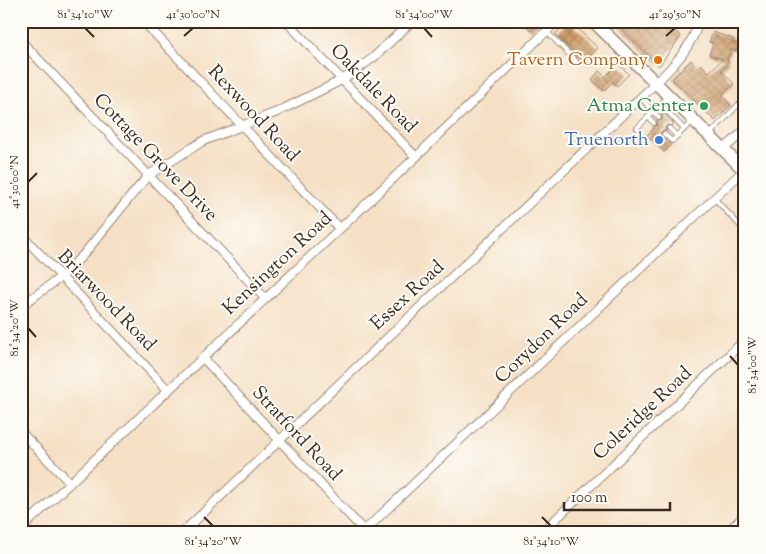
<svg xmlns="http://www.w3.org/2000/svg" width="766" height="554" viewBox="0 0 766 554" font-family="'Sorts Mill Goudy',serif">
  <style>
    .building { fill: url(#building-cross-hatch) }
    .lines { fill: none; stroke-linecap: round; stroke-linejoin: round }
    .service-casing { stroke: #988572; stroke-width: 6 }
    .minor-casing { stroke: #988572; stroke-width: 10 }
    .tertiary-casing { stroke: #988572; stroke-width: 12 }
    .secondary-casing { stroke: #988572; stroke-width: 14 }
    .service { stroke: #fff; stroke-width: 4 }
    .minor { stroke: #fff; stroke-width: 8 }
    .tertiary { stroke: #fff; stroke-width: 10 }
    .secondary { stroke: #fff; stroke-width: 11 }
    .ticks { fill: none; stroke: #3b2a1e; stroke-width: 2 }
    .food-dot { fill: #e8710a; stroke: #fdfcf7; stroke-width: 2 }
    .leisure-dot { fill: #2e9e5b; stroke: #fdfcf7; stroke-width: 2 }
    .shop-dot { fill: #3f7fe0; stroke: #fdfcf7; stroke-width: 2 }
    .labels { text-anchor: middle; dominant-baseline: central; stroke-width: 4; stroke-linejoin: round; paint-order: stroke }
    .food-label { font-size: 19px; fill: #c56008; stroke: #fdfcf7; text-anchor: end }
    .street-label { font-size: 19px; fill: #3b2a1e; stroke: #fdfcf7 }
    .leisure-label { font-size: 19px; fill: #27864d; stroke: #fdfcf7; text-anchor: end }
    .shop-label { font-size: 19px; fill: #366cbe; stroke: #fdfcf7; text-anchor: end }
    .neatline { fill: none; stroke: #3b2a1e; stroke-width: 2 }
    .ticks-label { font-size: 12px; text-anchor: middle; fill: #3b2a1e }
  </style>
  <defs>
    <pattern id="building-cross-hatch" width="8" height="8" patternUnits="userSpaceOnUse" patternTransform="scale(1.25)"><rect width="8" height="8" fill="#ce9b67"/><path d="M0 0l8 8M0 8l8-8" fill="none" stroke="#a87f54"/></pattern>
  </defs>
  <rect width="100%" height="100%" fill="#fdfcf7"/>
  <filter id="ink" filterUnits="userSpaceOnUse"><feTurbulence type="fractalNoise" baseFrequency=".02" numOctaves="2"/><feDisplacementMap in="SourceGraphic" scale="10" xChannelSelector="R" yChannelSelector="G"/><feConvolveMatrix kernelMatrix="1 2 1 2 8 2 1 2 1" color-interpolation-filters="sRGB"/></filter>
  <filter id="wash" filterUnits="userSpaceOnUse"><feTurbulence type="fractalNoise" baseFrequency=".0096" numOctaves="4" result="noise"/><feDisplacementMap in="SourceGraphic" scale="20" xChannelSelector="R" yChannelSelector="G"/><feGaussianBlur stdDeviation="1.12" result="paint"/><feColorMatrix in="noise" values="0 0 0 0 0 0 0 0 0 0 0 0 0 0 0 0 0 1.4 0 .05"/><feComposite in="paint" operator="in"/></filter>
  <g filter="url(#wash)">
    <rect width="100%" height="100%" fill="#f5e0c5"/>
    <g id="blocks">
      <!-- building -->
      <g class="building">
        <path d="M522,21H542L531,31Z"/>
        <path d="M569,21L598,48L584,62L555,34Z"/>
        <path d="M613,21H652L657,26L661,21H664L681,36L659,66Z"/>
        <path d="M713,32L734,39L733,42L739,45L736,51L731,49L727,60L729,62L721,70L734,84L722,95L731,105L715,121L673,80V78L691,60L697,68L701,64L709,72L723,59L709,55L713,43L709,42Z"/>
        <path d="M618,64L629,74L617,86L613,81L604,91L592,80L599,71L605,77Z"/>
        <path d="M664,113L674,124L672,126L667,125L665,128L667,131L663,130L660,133L662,137L671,145L664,152L647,135L654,128L653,126L657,125V121L662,120V115Z"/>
      </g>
    </g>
  </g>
  <g filter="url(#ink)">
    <use href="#blocks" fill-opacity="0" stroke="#988572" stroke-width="1"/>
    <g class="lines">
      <!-- service casing -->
      <g class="service-casing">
        <g id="service">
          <path d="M546,31L576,61"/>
          <path d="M641,98L659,118"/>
          <path d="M661,105L684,129"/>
          <path d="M648,117L654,123"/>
          <path d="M637,128L667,98"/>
          <path d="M669,128L677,136L693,121"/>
          <path d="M664,134L672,141L677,136"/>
          <path d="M709,135L738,105L745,103"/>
          <path d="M714,198L745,231"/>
        </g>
      </g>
      <!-- minor casing -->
      <g class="minor-casing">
        <g id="minor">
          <path d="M143,21L339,228"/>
          <path d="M286,21L416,157"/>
          <path d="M21,41L265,298"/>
          <path d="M724,149L745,130"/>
          <path d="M21,234L168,390"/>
          <path d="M21,306L61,277L84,254L131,196L149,175L203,141L277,112L342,80L373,58L412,21"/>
          <path d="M203,358L366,533"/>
          <path d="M21,432L70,483"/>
          <path d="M21,529L416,157L557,21"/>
          <path d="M182,533L656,83C674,65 692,47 699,21"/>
          <path d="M362,533L744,170"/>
          <path d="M541,533L745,340"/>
        </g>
      </g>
      <!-- tertiary casing -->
      <g class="tertiary-casing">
        <path id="tertiary" d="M728,533L745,516"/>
      </g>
      <!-- secondary casing -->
      <g class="secondary-casing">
        <path id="secondary" d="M593,21L745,171"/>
      </g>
      <!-- service -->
      <use href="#service" class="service"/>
      <!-- minor -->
      <use href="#minor" class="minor"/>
      <!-- tertiary -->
      <use href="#tertiary" class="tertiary"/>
      <!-- secondary -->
      <use href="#secondary" class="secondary"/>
    </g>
  </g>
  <!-- ticks -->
  <path class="ticks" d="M85,28L94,37M424,28L432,37M184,36L193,28M666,36L675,28M28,182L37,173M28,328L36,337M730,356L738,365M204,517L213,526M542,517L551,526"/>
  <!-- markers -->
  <circle class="food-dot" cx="658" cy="60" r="5"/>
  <circle class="leisure-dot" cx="704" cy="106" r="5"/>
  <circle class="shop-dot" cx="659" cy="140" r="5"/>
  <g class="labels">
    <!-- food labels -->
    <g class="food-label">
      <text x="648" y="60">Tavern Company</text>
    </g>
    <!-- street labels -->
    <g class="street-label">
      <text transform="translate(373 89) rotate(46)">Oakdale Road</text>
      <text transform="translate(253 114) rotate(47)">Rexwood Road</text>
      <text transform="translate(155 158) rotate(46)">Cottage Grove Drive</text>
      <text transform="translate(278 264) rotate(-43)">Kensington Road</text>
      <text transform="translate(408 296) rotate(-43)">Essex Road</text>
      <text transform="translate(106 301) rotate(46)">Briarwood Road</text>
      <text transform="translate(542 339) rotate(-44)">Corydon Road</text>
      <text transform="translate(643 414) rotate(-43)">Coleridge Road</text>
      <text transform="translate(296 434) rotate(47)">Stratford Road</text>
    </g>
    <!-- leisure labels -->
    <g class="leisure-label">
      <text x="694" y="106">Atma Center</text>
    </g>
    <!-- shop labels -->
    <g class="shop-label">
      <text x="649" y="140">Truenorth</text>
    </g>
  </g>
  <!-- margin -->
  <rect width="766" height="554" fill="none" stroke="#fdfcf7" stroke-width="55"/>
  <!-- scale -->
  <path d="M564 502v8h106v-8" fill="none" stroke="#3b2a1e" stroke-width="2.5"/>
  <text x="571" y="502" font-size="15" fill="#3b2a1e" stroke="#fdfcf7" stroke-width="4" paint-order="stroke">100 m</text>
  <rect x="28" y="28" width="710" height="498" class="neatline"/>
  <g class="ticks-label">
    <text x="85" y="18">81°34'10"W</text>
    <text x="193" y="18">41°30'00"N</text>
    <text x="424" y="18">81°34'00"W</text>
    <text x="675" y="18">41°29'50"N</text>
    <text transform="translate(14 182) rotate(-90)" y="4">41°30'00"N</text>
    <text transform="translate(14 328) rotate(-90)" y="4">81°34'20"W</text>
    <text transform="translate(752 365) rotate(-90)" y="4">81°34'00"W</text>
    <text x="213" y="545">81°34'20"W</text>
    <text x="551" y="545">81°34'10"W</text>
  </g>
</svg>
